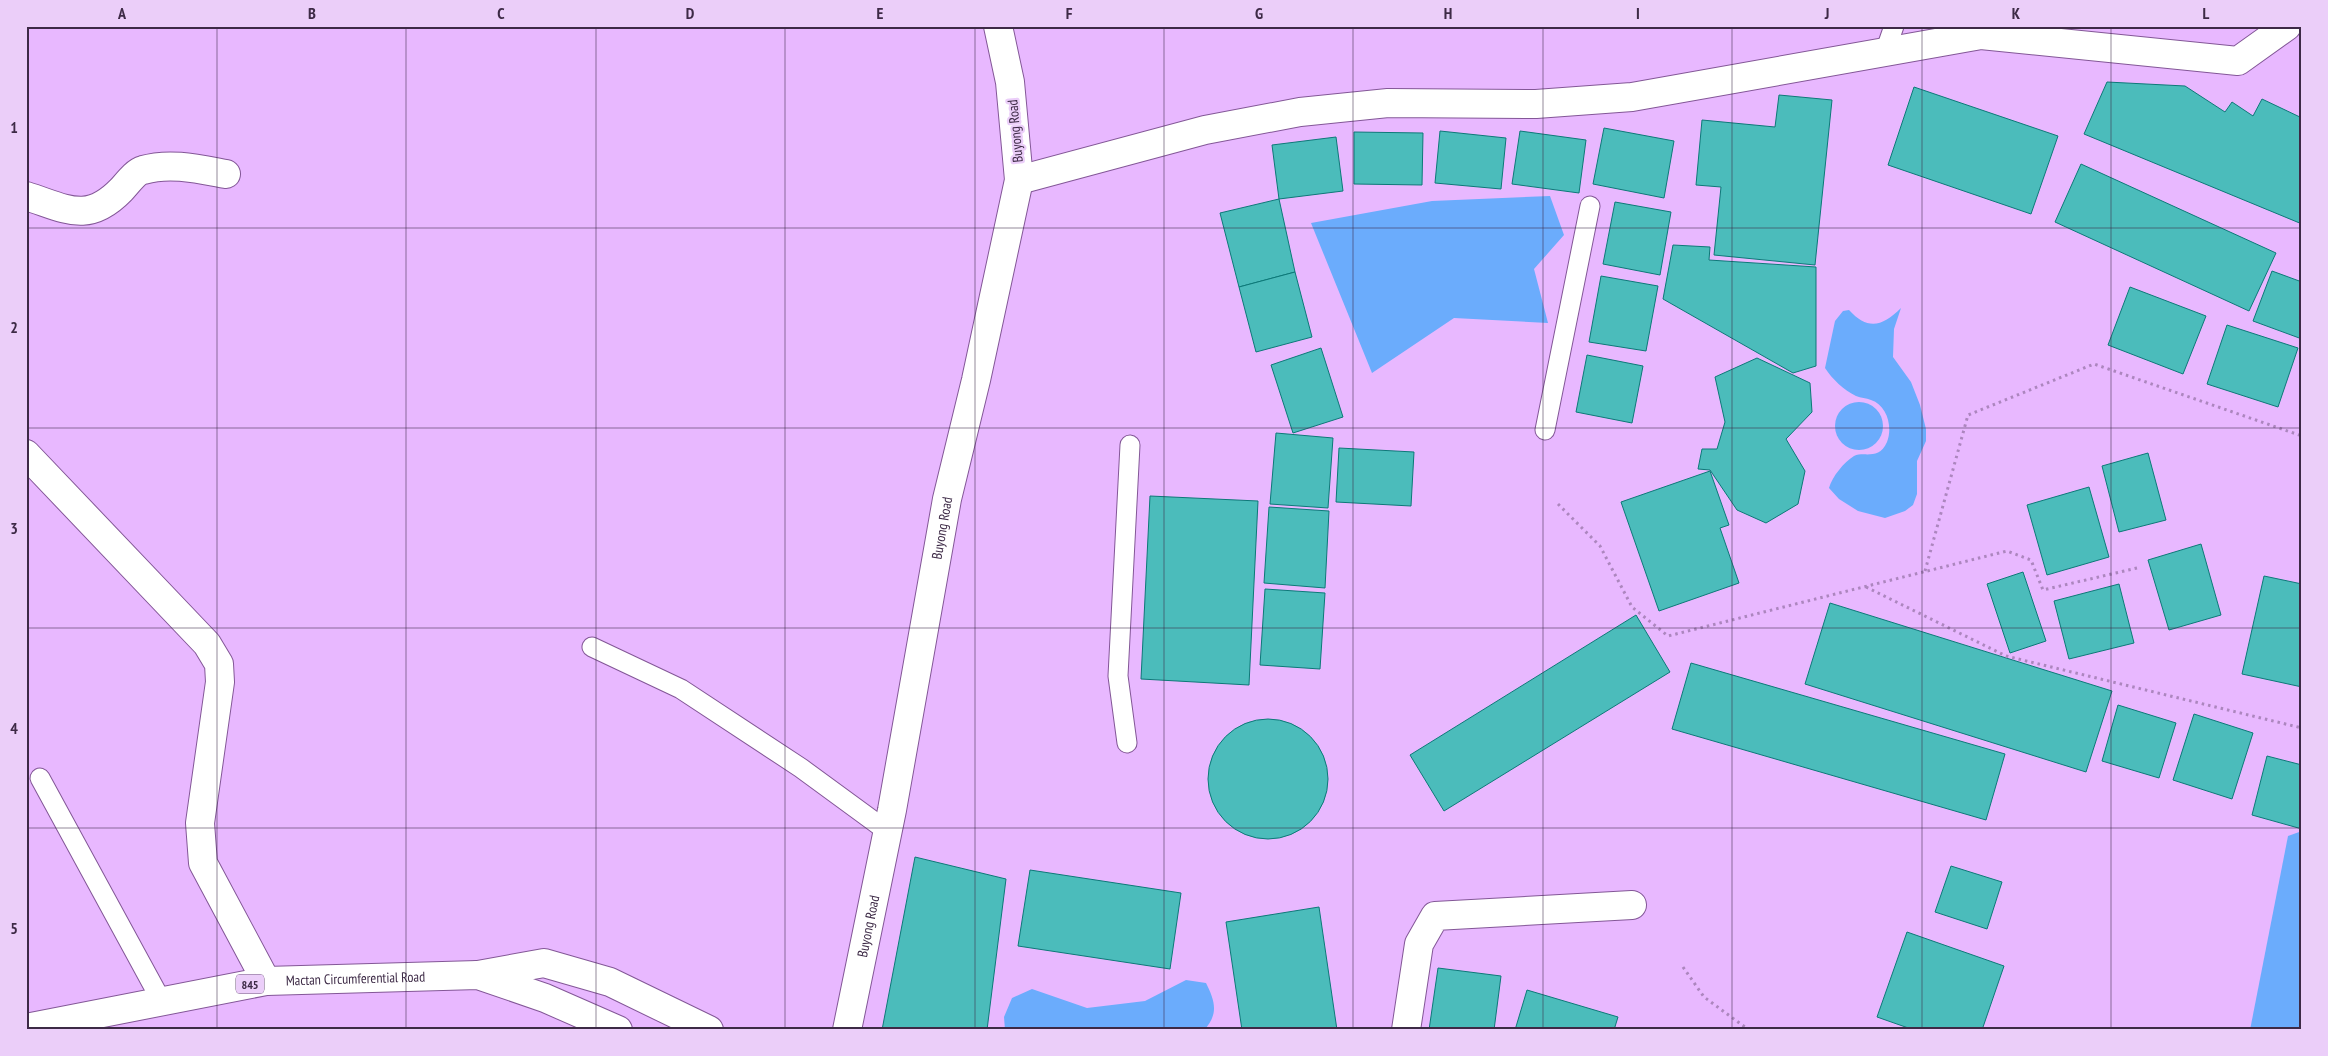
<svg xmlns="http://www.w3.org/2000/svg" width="2328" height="1056" viewBox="0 0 2328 1056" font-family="'PT Sans Narrow',sans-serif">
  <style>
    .water { fill: #6bacfc }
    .building { fill: #4bbcbb; stroke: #0d7978 }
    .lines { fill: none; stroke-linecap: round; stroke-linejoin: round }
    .lane-casing { stroke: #835797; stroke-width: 21 }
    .street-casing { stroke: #835797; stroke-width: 30 }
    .secondary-casing { stroke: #835797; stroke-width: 30 }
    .primary-casing { stroke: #835797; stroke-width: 30 }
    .path { stroke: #ac86be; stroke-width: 3; stroke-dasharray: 2.5 4; stroke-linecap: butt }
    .lane { stroke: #fff; stroke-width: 19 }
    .street { stroke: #fff; stroke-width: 28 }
    .secondary { stroke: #fff; stroke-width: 28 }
    .primary { stroke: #fff; stroke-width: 28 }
    .grid { fill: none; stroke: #3d2a46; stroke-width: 1; stroke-opacity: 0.55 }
    .labels { text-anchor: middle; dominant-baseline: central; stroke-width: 4.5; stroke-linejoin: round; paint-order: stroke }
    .shield { fill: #ebcef9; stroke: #715b7c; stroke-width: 1 }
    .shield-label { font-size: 12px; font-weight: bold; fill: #3d2a46 }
    .street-label { font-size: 14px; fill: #3d2a46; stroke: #ebcef9 }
    .neatline { fill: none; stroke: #3d2a46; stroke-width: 2 }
    .grid-label { font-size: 16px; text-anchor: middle; font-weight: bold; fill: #3d2a46 }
  </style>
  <rect width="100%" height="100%" fill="#e8b8ff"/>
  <!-- water -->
  <g class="water">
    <path d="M1550,196L1564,235L1534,269L1548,323L1454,318L1372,373L1311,223L1432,201Z"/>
    <path d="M1901,308L1894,329L1893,357L1911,382L1920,405L1926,429V441L1917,461V494L1913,505L1905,511L1885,518L1858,511L1839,499L1829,488C1832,477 1844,462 1854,456C1864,451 1879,461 1887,442C1893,427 1887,405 1871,400C1866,398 1861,398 1856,396C1844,390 1832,379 1825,368L1835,321L1843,311L1849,310C1868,331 1883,326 1901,308Z"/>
    <circle cx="1859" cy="426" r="24"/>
    <path d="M2302,831V1030H2250L2288,836Z"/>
    <path d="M1186,980L1206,983C1215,1001 1219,1014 1204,1030H1005L1004,1017L1012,998L1032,989L1087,1008L1145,1001Z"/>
  </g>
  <!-- building -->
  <g class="building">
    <path d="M2107,82L2185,86L2225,112L2232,102L2253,116L2262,99L2302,118V224L2084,134Z"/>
    <path d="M1914,87L2058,136L2031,214L1888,165Z"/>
    <path d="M1779,95L1832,100L1815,265L1714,255L1721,187L1696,185L1702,120L1775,127Z"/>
    <path d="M1604,128L1674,141L1664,198L1593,184Z"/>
    <path d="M1440,131L1506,138L1501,189L1435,183Z"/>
    <path d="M1520,131L1586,140L1579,193L1512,184Z"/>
    <path d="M1354,132L1423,133L1422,185L1354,184Z"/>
    <path d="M1336,137L1343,191L1279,199L1272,145Z"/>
    <path d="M2081,164L2276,253L2249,311L2055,222Z"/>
    <path d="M1279,199L1295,272L1239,287L1220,213Z"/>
    <path d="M1615,202L1671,212L1660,275L1603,264Z"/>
    <path d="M1673,245L1710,247L1709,260L1816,267V366L1793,373L1663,299Z"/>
    <path d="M2272,271L2302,282V339L2253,321Z"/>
    <path d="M1295,272L1312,337L1256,352L1239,287Z"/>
    <path d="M1601,276L1658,286L1646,351L1589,342Z"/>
    <path d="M2130,287L2206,316L2183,374L2108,345Z"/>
    <path d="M2227,325L2298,348L2278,407L2207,384Z"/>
    <path d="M1321,348L1343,417L1293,433L1271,365Z"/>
    <path d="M1587,355L1643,366L1632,423L1576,412Z"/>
    <path d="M1757,358L1810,383L1812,412L1786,439L1805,471L1798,504L1766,523L1737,510L1710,470L1698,469L1702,449H1717L1725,422L1715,377Z"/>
    <path d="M1276,433L1333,438L1328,508L1270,504Z"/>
    <path d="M1339,448L1414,452L1411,506L1336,502Z"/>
    <path d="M2148,453L2166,520L2119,532L2102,466Z"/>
    <path d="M1710,471L1729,525L1720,528L1739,583L1659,611L1621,502Z"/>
    <path d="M2089,487L2109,557L2047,575L2027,505Z"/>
    <path d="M1150,496L1258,501L1249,685L1141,679Z"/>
    <path d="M1269,507L1329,511L1325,588L1264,583Z"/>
    <path d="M2201,544L2221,615L2169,630L2148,560Z"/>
    <path d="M2023,572L2046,641L2010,653L1987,584Z"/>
    <path d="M2264,576L2302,584V687L2242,674Z"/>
    <path d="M2119,584L2134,643L2069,659L2054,601Z"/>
    <path d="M1265,589L1325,593L1320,669L1260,665Z"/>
    <path d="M1830,603L2112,691L2086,772L1805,684Z"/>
    <path d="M1636,615L1670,672L1444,811L1410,755Z"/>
    <path d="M1691,663L2005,754L1986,820L1672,729Z"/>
    <path d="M2118,705L2176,723L2159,778L2102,761Z"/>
    <path d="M2194,714L2253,733L2232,799L2173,780Z"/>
    <circle cx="1268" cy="779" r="60"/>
    <path d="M2267,756L2302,765V829L2252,815Z"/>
    <path d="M915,857L1006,879L987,1030H882Z"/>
    <path d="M1951,866L2002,882L1987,929L1935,912Z"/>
    <path d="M1030,870L1181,893L1170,969L1018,946Z"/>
    <path d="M1319,907L1337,1030H1242L1226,922Z"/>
    <path d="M1907,932L2004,966L1982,1030H1914L1877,1017Z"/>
    <path d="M1438,968L1501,976L1494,1030H1429Z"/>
    <path d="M1527,990L1618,1017L1614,1030H1515Z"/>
  </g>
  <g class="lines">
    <!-- lane casing -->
    <g class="lane-casing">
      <g id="lane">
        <path d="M1885,52L1894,26"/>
        <path d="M1545,430L1590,206"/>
        <path d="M592,647L681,689L801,768L887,831"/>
        <path d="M1127,743L1118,676L1130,445"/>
        <path d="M40,778L162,1002"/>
      </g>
    </g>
    <!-- street casing -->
    <g class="street-casing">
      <g id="street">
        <path d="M1019,180L1205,130L1300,112L1388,103L1536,104L1632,97L1981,35L2238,61L2287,26"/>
        <path d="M26,196C65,208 87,225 121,190C126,185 135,172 143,170C170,162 199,169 226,174"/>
        <path d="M26,454L207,644L219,664L220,682L200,823L203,863L266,981"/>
        <path d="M1406,1030L1419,944L1435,916L1632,905"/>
      </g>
    </g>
    <!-- secondary casing -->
    <g class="secondary-casing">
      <g id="secondary">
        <path d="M478,975L544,963L610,982L709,1030"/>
        <path id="s1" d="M847,1030L892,810L947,499L976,380L1019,180L1010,82L998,26"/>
      </g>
    </g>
    <!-- primary casing -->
    <g class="primary-casing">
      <g id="primary">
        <path id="s2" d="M26,1028L266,981L478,975L545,998L618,1030"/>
      </g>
    </g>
    <!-- path -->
    <g class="path">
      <path d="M1558,504L1600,546L1632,607L1668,636L2007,551L2031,560L2043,590L2137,568"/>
      <path d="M1925,571L1968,415L2094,364L2302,436"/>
      <path d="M1866,587L2006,656L2302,728"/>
      <path d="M1683,967L1704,997L1749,1030"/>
    </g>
    <!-- lane -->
    <use href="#lane" class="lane"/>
    <!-- street -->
    <use href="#street" class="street"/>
    <!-- secondary -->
    <use href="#secondary" class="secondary"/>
    <!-- primary -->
    <use href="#primary" class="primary"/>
  </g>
  <!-- grid -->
  <path class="grid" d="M217,26V1030M406,26V1030M596,26V1030M785,26V1030M975,26V1030M1164,26V1030M1353,26V1030M1543,26V1030M1732,26V1030M1922,26V1030M2111,26V1030M26,228H2302M26,428H2302M26,628H2302M26,828H2302"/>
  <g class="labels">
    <!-- shield labels -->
    <rect class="shield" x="236" y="974.5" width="28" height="19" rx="4"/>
    <g class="shield-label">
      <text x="250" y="984">845</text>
    </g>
    <!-- street labels -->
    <g class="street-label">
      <text transform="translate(1015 131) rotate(-95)">Buyong Road</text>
      <text stroke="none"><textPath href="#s1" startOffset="511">Buyong Road</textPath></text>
      <text stroke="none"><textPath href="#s1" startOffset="106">Buyong Road</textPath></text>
      <text stroke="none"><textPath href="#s2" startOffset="334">Mactan Circumferential Road</textPath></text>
    </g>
  </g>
  <!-- border -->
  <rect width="2328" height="1056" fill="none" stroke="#ebcef9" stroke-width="55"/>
  <rect x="28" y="28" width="2272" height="1000" class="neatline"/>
  <g class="grid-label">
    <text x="122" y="19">A</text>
    <text x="312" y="19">B</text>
    <text x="501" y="19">C</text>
    <text x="690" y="19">D</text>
    <text x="880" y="19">E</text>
    <text x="1069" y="19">F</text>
    <text x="1259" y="19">G</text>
    <text x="1448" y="19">H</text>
    <text x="1638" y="19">I</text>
    <text x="1827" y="19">J</text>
    <text x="2016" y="19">K</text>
    <text x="2206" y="19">L</text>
    <text x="14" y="133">1</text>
    <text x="14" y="333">2</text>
    <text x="14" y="534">3</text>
    <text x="14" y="734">4</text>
    <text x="14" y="934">5</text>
  </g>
</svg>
